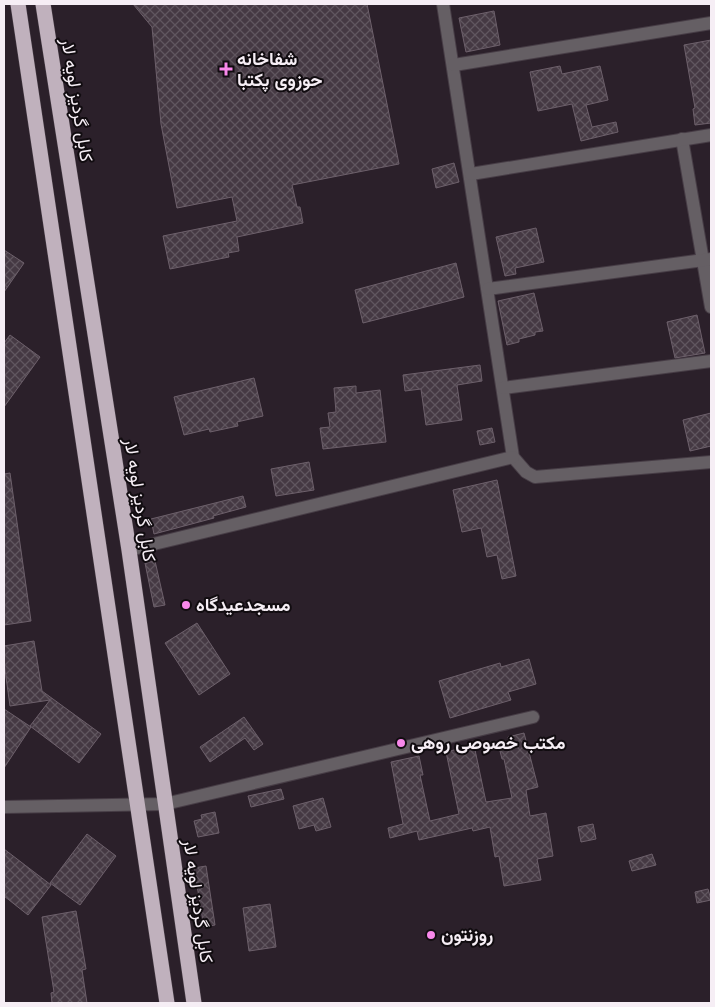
<svg xmlns="http://www.w3.org/2000/svg" width="715" height="1007" viewBox="0 0 715 1007" font-family="Arial,Vazirmatn,sans-serif">
  <style>
    .building { fill: url(#building-cross-hatch); stroke: #6d606b }
    .lines { fill: none; stroke-linecap: round; stroke-linejoin: round }
    .minor-casing { stroke: #473d46; stroke-width: 14 }
    .highway-casing { stroke: #473d46; stroke-width: 16 }
    .minor { stroke: #655f64; stroke-width: 12 }
    .highway { stroke: #c0b1bd; stroke-width: 15 }
    .poi-dot { fill: #f888ea; stroke: #110c10; stroke-width: 2 }
    .labels { text-anchor: middle; dominant-baseline: central; stroke-width: 4; stroke-linejoin: round; paint-order: stroke }
    .poi-label { font-size: 18px; font-weight: bold; fill: #f6eef5; stroke: #110c10; text-anchor: start }
    .street-label { font-size: 18px; fill: #f6eef5; stroke: #110c10 }
  </style>
  <defs>
    <pattern id="building-cross-hatch" width="8" height="8" patternUnits="userSpaceOnUse" patternTransform="scale(1.25)"><rect width="8" height="8" fill="#453943"/><path d="M0 0l8 8M0 8l8-8" fill="none" stroke="#60565f"/></pattern>
  </defs>
  <rect width="100%" height="100%" fill="#2b202a"/>
  <!-- building -->
  <g class="building">
    <path d="M133,4H367L399,164L292,185L297,207H300L303,223L237,237L239,251L228,253L229,257L170,269L163,236L237,221L232,197L177,208L161,124L152,27Z"/>
    <path d="M494,11L500,45L466,52L459,18Z"/>
    <path d="M711,40V123L695,125L693,109L695,108L684,45Z"/>
    <path d="M560,66L562,74L600,66L608,100L586,105L592,127L616,122L618,132L581,141L572,104L538,111L530,72Z"/>
    <path d="M454,163L459,182L436,188L432,169Z"/>
    <path d="M536,228L544,262L515,268L516,274L505,276L496,237Z"/>
    <path d="M4,250L24,263L4,292Z"/>
    <path d="M456,263L464,297L363,323L355,290Z"/>
    <path d="M534,293L543,331L535,332V335L519,339V342L507,345L498,301Z"/>
    <path d="M697,315L705,353L675,358L667,322Z"/>
    <path d="M10,335L40,357L4,407V343Z"/>
    <path d="M480,365L482,381L457,385L462,420L426,425L421,389L405,391L403,375Z"/>
    <path d="M254,378L263,416L237,422L238,426L210,432L209,429L184,435L174,397Z"/>
    <path d="M356,386V393L380,390L386,442L323,449L320,428L330,427L328,413L336,412L334,388Z"/>
    <path d="M711,413V446L690,451L683,420Z"/>
    <path d="M492,428L495,442L480,445L477,431Z"/>
    <path d="M309,462L314,490L276,496L271,469Z"/>
    <path d="M10,473L31,621L4,625V474Z"/>
    <path d="M497,480L516,576L502,579L497,555L487,557L481,528L462,532L453,490Z"/>
    <path d="M243,496L246,507L213,516L214,518L154,534L151,519Z"/>
    <path d="M155,561L165,605L154,607L145,563Z"/>
    <path d="M197,623L230,674L199,695L165,643Z"/>
    <path d="M34,641L42,691L101,734L79,763L30,726L50,700L10,706L4,663V646Z"/>
    <path d="M529,659L536,684L508,692L511,700L450,718L439,681L500,663L501,667Z"/>
    <path d="M4,709L31,727L4,768Z"/>
    <path d="M244,717L263,744L254,750L245,738L210,762L200,747Z"/>
    <path d="M524,733L538,787L526,790L530,816L546,813L553,856L537,859L541,880L504,886L499,856L495,857L490,827L473,831L472,828L419,840L417,831L390,838L388,828L403,824L391,762L419,756L423,775H420L430,821L459,814L446,752L474,745L486,802L512,798L504,759H502L499,747L509,744L508,737Z"/>
    <path d="M281,789L284,799L251,807L248,796Z"/>
    <path d="M323,798L331,827L316,831L314,825L299,829L293,806Z"/>
    <path d="M215,812L219,833L198,837L194,821L202,819L201,815Z"/>
    <path d="M593,824L596,839L581,842L578,827Z"/>
    <path d="M87,834L116,856L80,905L50,883Z"/>
    <path d="M4,849L51,885L28,915L4,896Z"/>
    <path d="M652,854L656,865L632,871L629,861Z"/>
    <path d="M206,866L215,925L204,927L194,868Z"/>
    <path d="M708,889L711,900L697,903L695,892Z"/>
    <path d="M270,904L276,947L249,951L243,908Z"/>
    <path d="M76,911L86,969L82,970L87,1003H52L51,993L54,992L42,917Z"/>
  </g>
  <g class="lines">
    <!-- minor casing -->
    <g class="minor-casing">
      <g id="minor">
        <path d="M443,4L513,457L526,472L535,477L711,462"/>
        <path d="M454,65L711,23"/>
        <path d="M682,139L711,307"/>
        <path d="M471,174L711,135"/>
        <path d="M488,289L711,259"/>
        <path d="M503,388L711,361"/>
        <path d="M129,550L513,457"/>
        <path d="M4,807L165,804L533,717"/>
      </g>
    </g>
    <!-- highway casing -->
    <g class="highway-casing">
      <g id="highway">
        <path d="M18,4L167,1003"/>
        <path d="M43,4L129,550L194,1003"/>
      </g>
    </g>
    <!-- minor -->
    <use href="#minor" class="minor"/>
    <!-- highway -->
    <use href="#highway" class="highway"/>
  </g>
  <!-- markers -->
  <g class="poi-dot">
    <path d="M223.5 61.5h5v5h5v5h-5v5h-5v-5h-5v-5h5z"/>
    <circle cx="186" cy="605" r="5"/>
    <circle cx="401" cy="743" r="5"/>
    <circle cx="431" cy="935" r="5"/>
  </g>
  <g class="labels">
    <!-- poi labels -->
    <g class="poi-label">
      <text x="237" y="59">شفاخانه<tspan x="237" dy="21">حوزوی پکتبا</tspan></text>
      <text x="196" y="605">مسجدعیدگاه</text>
      <text x="411" y="743">مکتب خصوصی روهی</text>
      <text x="441" y="935">روزنتون</text>
    </g>
    <!-- street labels -->
    <g class="street-label">
      <text transform="translate(77 100) rotate(81)">کابل گردیز لویه لار</text>
      <text transform="translate(140 500) rotate(81)">کابل گردیز لویه لار</text>
      <text transform="translate(198 901) rotate(82)">کابل گردیز لویه لار</text>
    </g>
  </g>
  <!-- border -->
  <rect width="715" height="1007" fill="none" stroke="#f6eef5" stroke-width="10"/>
</svg>
